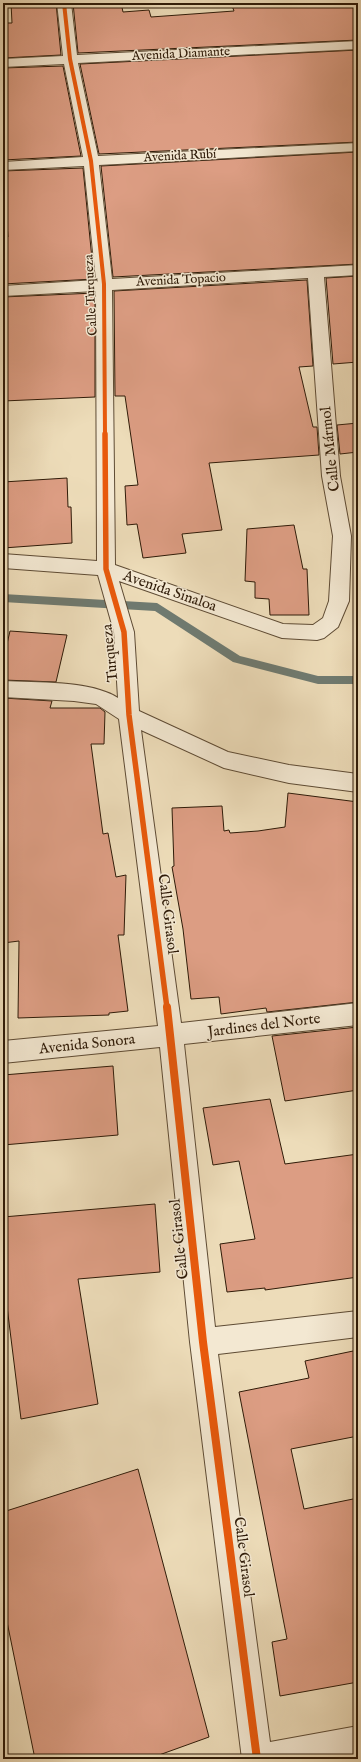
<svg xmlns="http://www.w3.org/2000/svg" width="361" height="1762" viewBox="0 0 361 1762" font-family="'IM FELL English',serif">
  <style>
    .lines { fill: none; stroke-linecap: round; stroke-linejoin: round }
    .stream { fill: #6f7a70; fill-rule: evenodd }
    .building { fill: #dc9d83; stroke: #2f1b08 }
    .minor-casing { stroke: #5e4b34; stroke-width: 2 }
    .minor { fill: #f3e8d2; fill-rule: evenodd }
    .cycleway-far2-casing { stroke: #f3e8d2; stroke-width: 5.5 }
    .cycleway-far1-casing { stroke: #f3e8d2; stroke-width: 8 }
    .cycleway-casing { stroke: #f3e8d2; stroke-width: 10 }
    .cycleway-far2 { stroke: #e8590c; stroke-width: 4 }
    .cycleway-far1 { stroke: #e8590c; stroke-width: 5.5 }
    .cycleway { stroke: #e8590c; stroke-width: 8 }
    .labels { text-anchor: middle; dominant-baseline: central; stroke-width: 3; stroke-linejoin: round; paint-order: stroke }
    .far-street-label { font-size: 13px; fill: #2f1b08; stroke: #f3e8d2 }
    .street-label { font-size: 15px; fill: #2f1b08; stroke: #f3e8d2 }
  </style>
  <rect width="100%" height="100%" fill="#eddcb9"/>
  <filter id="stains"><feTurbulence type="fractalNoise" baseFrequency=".005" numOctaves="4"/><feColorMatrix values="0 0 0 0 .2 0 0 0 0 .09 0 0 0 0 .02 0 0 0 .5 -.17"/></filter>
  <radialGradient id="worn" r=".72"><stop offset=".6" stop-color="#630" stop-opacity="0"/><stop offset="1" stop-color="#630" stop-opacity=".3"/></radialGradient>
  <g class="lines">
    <!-- stream -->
    <path class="stream" d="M3,594L157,603L240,656L318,676H358V684H318L233,662L155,611L3,602Z"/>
  </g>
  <!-- building -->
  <g class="building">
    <path d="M11,3H56L61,55L3,58V23H12Z"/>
    <path d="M73,3H121L123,12L149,10L151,17L234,11L231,3H358V40L78,53Z"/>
    <path d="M358,50V142L99,154L80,64Z"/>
    <path d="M63,66L81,156L3,160V68Z"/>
    <path d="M358,152V264L113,277L101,166Z"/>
    <path d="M83,168L94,279L3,284V238L8,237L3,171Z"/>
    <path d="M358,276V362L333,364L326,278Z"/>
    <path d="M307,280L313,366L299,367L313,427H317L319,455L209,463L222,530L182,534L186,553L143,558L137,524L127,525L125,486L138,485L125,396H115L114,291Z"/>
    <path d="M95,293V397L3,401V297Z"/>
    <path d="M358,423V452L340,454L337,425Z"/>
    <path d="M67,478L68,507H71L72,543L3,548V482Z"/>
    <path d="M294,525L303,569H307L309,615H270L269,599L255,598V582L245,581L247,529Z"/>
    <path d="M10,631L67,635L56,682L3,680V661Z"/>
    <path d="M3,698L52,701L50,708H100L105,712L104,744H91L103,834L108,833L116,877L126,875L124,935H118L128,1011L109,1013V1015L18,1018L19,941L3,943Z"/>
    <path d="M288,793L358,802V1002L267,1012L266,1008L221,1014L219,997L191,999L183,929L172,867L174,866L172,808L222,806L224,831L229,830L230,833L258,831L285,827Z"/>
    <path d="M358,1027V1090L285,1101L272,1036Z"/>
    <path d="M113,1066L118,1135L3,1145V1075Z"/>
    <path d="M270,1099L285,1164L358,1154V1277L265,1290V1288L227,1292L220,1244L255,1239L239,1161L213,1165L203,1108Z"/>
    <path d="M155,1204L160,1272L78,1279L98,1404L21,1419L3,1274V1217Z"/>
    <path d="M358,1350V1436L291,1449L304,1509L358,1498V1682L280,1696L272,1642L287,1639L239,1392L309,1378L305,1361Z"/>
    <path d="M138,1469L209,1737L148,1759H35L3,1602V1512Z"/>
  </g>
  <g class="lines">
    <!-- minor casing -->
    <g class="minor-casing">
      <path id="minor" d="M57,3H71L77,55L358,41V49L78,63L98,156L358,143V151L99,165L112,279L358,265V275L324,277L340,476L351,536L349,601L338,627L324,638L317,640L282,638L119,581L134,632L139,711L228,752L289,765L358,774V792L289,783L224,768L141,730L181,1023L358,1003V1025L184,1044L215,1327L358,1311V1337L218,1354L270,1742L358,1726V1756L343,1759H242L190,1342L160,1047L3,1063V1041L158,1026L119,719L96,704L74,701L3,697V681C36,683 90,680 118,698L114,632L98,575L3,568V554L97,561L96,291L3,296V286L96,280L84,166L3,170V162L83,157L64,64L3,67V59L63,56ZM308,278L322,476L333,536L329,601L323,618L313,625L283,624L115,565L112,290Z"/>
    </g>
    <!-- minor -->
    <use href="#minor" class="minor"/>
    <!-- cycleway-far2 casing -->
    <g class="cycleway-far2-casing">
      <path id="cycleway-far2" d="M64,3L70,59L91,161L104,284L105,435"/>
    </g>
    <!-- cycleway-far1 casing -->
    <g class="cycleway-far1-casing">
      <path id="cycleway-far1" d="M105,434L106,569L124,632L129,715L167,1008"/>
    </g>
    <!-- cycleway casing -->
    <g class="cycleway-casing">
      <path id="cycleway" d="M167,1007L203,1342L257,1759"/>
    </g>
    <!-- cycleway-far2 -->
    <use href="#cycleway-far2" class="cycleway-far2"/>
    <!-- cycleway-far1 -->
    <use href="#cycleway-far1" class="cycleway-far1"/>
    <!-- cycleway -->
    <use href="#cycleway" class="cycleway"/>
  </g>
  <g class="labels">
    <!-- far-street labels -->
    <g class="far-street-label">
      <text transform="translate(181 54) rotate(-3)">Avenida Diamante</text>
      <text transform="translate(180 156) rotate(-3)">Avenida Rubí</text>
      <text transform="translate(181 280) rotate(-3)">Avenida Topacio</text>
      <text transform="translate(91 295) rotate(-93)">Calle Turqueza</text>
    </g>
    <!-- street labels -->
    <g class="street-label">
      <text transform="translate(330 449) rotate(-96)">Calle Mármol</text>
      <text transform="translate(170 591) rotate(19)">Avenida Sinaloa</text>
      <text transform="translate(110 653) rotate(-96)">Turqueza</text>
      <text transform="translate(168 914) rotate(83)">Calle Girasol</text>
      <text transform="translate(264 1025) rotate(-7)">Jardines del Norte</text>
      <text transform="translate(87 1044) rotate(-6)">Avenida Sonora</text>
      <text transform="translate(179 1239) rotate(-96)">Calle Girasol</text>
      <text transform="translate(244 1557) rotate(83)">Calle Girasol</text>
    </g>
  </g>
  <!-- margin -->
  <rect width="361" height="1762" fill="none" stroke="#eddcb9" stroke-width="16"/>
  <rect x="4" y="4" width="353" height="1754" fill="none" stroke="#2f1b08" stroke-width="2"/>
  <rect x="8" y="8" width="345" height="1746" fill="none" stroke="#2f1b08"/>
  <rect width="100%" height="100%" filter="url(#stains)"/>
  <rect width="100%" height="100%" fill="url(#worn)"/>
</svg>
